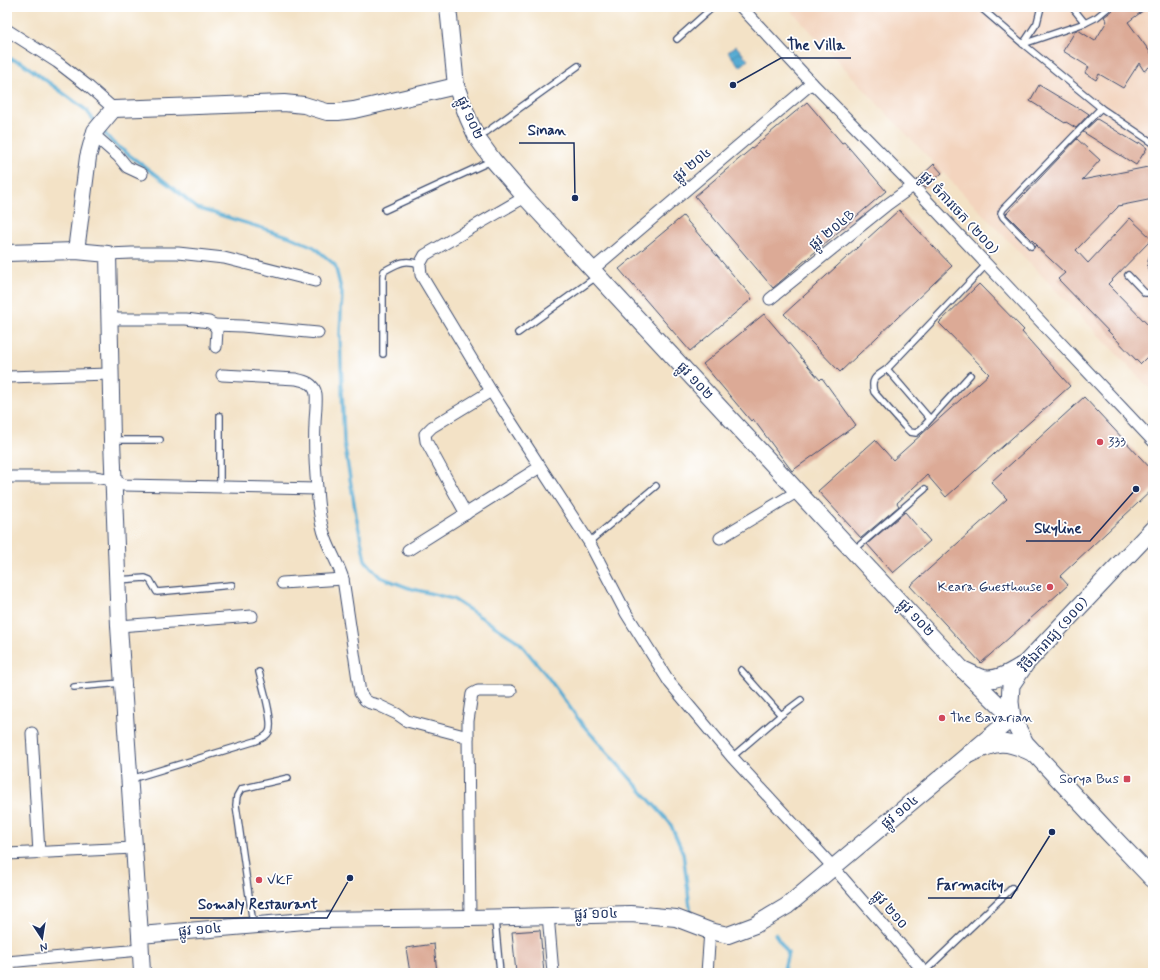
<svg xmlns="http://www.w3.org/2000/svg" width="1160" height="980" viewBox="0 0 1160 980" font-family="Mynerve,'Noto Sans Khmer',sans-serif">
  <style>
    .built { fill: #f3d4be }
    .water { fill: url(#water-waves); stroke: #386d98 }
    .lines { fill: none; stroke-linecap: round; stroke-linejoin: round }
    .stream { stroke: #56abd2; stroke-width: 3.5 }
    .building { fill: #dcaa96 }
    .lane-casing { stroke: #3b4a6e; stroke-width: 8 }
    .street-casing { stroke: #3b4a6e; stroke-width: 13 }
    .secondary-casing { stroke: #3b4a6e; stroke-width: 18 }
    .primary-casing { stroke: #3b4a6e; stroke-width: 19 }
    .lane { stroke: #fff; stroke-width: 5.5 }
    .street { stroke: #fff; stroke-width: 11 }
    .secondary { stroke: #fff; stroke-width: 16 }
    .primary { stroke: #fff; stroke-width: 17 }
    .poi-dot { fill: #d1495b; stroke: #fff; stroke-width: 1.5 }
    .labels { text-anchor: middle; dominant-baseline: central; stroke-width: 3.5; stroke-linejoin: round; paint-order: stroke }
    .street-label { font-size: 14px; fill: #1b2f5e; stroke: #fff }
    .poi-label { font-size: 14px; fill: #1b2f5e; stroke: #fff; text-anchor: start }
    .leader { fill: none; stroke: #1b2f5e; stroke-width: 1.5 }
    .callout-dot { fill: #1b2f5e; stroke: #fff; stroke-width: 1.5 }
    .callout-label { font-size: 15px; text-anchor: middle; font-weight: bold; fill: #1b2f5e; stroke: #fff; stroke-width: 3.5; stroke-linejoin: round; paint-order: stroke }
  </style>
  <defs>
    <pattern id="water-waves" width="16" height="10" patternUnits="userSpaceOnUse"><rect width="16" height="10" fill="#56abd2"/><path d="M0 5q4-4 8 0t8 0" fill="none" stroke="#468cae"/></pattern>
  </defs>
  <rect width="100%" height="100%" fill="#fff"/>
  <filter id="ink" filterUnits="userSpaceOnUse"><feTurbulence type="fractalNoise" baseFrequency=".025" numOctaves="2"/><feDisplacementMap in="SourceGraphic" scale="8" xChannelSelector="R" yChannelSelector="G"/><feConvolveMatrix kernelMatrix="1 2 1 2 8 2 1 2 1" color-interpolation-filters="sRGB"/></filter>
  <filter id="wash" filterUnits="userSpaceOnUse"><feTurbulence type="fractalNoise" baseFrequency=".012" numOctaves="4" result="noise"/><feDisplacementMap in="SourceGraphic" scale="16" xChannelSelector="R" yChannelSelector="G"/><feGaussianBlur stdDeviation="0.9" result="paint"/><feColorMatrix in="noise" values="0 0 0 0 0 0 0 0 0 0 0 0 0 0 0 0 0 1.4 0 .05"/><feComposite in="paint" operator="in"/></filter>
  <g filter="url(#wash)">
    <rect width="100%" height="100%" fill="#f3e2c6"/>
    <!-- built -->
    <path class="built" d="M788,7H1153V392L887,114Z"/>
    <!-- water -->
    <path class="water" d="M736,46L748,60L740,67L728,52Z"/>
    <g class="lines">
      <!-- stream -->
      <g class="stream">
        <path d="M7,58L21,62L86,110L96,123"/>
        <path d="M101,129L113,143L168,184L197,208L288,236L314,247L335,265L342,293L340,334L344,442L356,515L365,560L380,577L409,588L453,599L519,642L547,676L582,724L670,823L683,853L691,915"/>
        <path d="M775,934L788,953L783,973"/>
      </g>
    </g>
    <g id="blocks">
      <!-- building -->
      <g class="building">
        <path d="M1117,7H1148L1128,22L1153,56V64L1144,71L1139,63L1123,88L1099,74L1096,80L1085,73L1089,67L1063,51L1076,30H1078L1095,41L1107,21L1104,17Z"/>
        <path d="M1039,85L1079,109L1080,108L1089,114L1076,128L1066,122L1065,123L1030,101Z"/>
        <path d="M807,102L842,143L844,142L886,191L773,288L695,196Z"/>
        <path d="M1097,119L1138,144L1139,142L1147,148L1136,165L1083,132Z"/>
        <path d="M1077,139L1100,160L1082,180L1153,166V199L1118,206V207L1076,250L1088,263L1130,218L1152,239L1108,284L1153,330V351L1140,364L1058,279L1065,273L1036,246L1037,245L1006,214Z"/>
        <path d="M934,164L942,173L925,188L917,180Z"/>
        <path d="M899,210L952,266L840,372L784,314Z"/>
        <path d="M683,216L751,296H750L752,299L690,351L619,269Z"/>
        <path d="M979,284L1024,330L1022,332L1070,386L946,497L927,475L897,503L899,506L861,538L818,491L875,440L893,460L989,374L939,323Z"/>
        <path d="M764,314L820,380L822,378L856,425L792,471L753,419L751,421L703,364Z"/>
        <path d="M1084,397L1153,471V489L1060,576L1068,585L981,663L910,586L1007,499L991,482Z"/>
        <path d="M905,512L930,541L893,573L867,544Z"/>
        <path d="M540,930L544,973H516L512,932Z"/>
        <path d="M434,944L437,973H410L406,948Z"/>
      </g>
    </g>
  </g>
  <g filter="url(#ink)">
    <use href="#blocks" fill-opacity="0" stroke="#3b4a6e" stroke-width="1"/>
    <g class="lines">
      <!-- lane casing -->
      <g class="lane-casing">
        <g id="lane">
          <path d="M980,7L1023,44L1101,108L1153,143"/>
          <path d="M1072,7L1085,23"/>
          <path d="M677,39L713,7"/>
          <path d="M1023,44L1085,23L1097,17L1109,7"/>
          <path d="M1023,44L1037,23L1041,7"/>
          <path d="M478,138L578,66"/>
          <path d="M385,210L491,161"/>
          <path d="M1031,246L1003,217L1001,213L1003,209L1101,108"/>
          <path d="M1153,256L1151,264L1153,272"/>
          <path d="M1128,275L1145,293H1153"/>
          <path d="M518,333L596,277"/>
          <path d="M383,354V276L384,271C399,263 403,259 420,264"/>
          <path d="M887,369C877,376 870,378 874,392L904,426L910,432L916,433L922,428L970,375"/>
          <path d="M930,419L887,369L987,264"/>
          <path d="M114,440H160"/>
          <path d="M220,488V416"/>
          <path d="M589,542L656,486"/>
          <path d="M854,550L925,489"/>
          <path d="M118,580L145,578L150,580L157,592L232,585"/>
          <path d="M741,670L781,715"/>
          <path d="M74,687L122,683"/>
          <path d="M732,757L781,715L801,700"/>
          <path d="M131,779L256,741C261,739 267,736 269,732C274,722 262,684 259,672"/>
          <path d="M495,920L500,973"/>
          <path d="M253,924L236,805L237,796L241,789L288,778"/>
          <path d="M924,972L1012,888"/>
        </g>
      </g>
      <!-- street casing -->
      <g class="street-casing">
        <g id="street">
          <path d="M741,7L812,83L913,186L1153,441"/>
          <path d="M7,30L57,62L88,86L114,109L111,112"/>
          <path d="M94,135L118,156L127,167L142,174"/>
          <path d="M525,197L425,255L420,264L421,275L491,391L589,542L626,613L670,683L732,757L833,867L925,973"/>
          <path d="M108,254L132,253H178L224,258L315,281"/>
          <path d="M592,270L812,83"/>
          <path d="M770,299L888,204L913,186"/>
          <path d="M110,319H186L209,322L214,325L217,330L216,347"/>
          <path d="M214,325L242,326L318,333"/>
          <path d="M222,375L296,379C305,381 314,383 316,394C317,403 315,415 315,424C314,445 315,467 317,488C318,505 320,524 326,539C331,553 339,565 343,579L360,693L365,700L370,703L378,705L397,714L407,721L468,737L470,918"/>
          <path d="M7,377L110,374"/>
          <path d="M7,477H94L114,480L124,485L317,489"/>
          <path d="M466,514L426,441L425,434L432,427L491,391"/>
          <path d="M720,538L798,491"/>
          <path d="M408,550L540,467"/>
          <path d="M282,583L343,579"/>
          <path d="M119,626L252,616"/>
          <path d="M32,733L39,853"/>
          <path d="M468,737V721L472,694L478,691H511"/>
          <path d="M7,854L134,848"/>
          <path d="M548,915L553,973"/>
          <path d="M7,962L140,950"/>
          <path d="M707,973L710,931"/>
        </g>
      </g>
      <!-- secondary casing -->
      <g class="secondary-casing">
        <g id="secondary">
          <path d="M114,109L284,103L304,105L327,112H338L354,110L456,86"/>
          <path d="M76,251L88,157L95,131L111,112"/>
          <path d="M7,253L76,251L108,254L112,440L119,626L140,935"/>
          <path d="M142,973L140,935L317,920L470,918L631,914L676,918L710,931L728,935L755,925L787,906L1012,718L963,670L525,197L493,160L477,138L468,118L456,86L448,7"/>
        </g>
      </g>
      <!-- primary casing -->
      <g class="primary-casing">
        <g id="primary">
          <path d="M1153,529L1026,663L1011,685L1010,702L1012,718L1025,743L1107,831L1153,879"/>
          <path d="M963,670C969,672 975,676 981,678C996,682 1010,673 1023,665"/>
          <path d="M969,754C998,741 1004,739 1033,753"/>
        </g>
      </g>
      <!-- lane -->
      <use href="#lane" class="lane"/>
      <!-- street -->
      <use href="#street" class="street"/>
      <!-- secondary -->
      <use href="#secondary" class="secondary"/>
      <!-- primary -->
      <use href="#primary" class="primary"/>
    </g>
  </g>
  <!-- markers -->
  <g class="poi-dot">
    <circle cx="1100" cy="442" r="4"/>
    <circle cx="1050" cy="587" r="4"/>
    <circle cx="942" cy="718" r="4"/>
    <rect x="1123" y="775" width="8" height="8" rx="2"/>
    <circle cx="259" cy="880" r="4"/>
  </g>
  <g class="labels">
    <!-- street labels -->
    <g class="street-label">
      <text transform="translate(470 118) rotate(66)">ផ្លូវ ១០២</text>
      <text transform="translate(692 165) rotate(-40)">ផ្លូវ ២០៤</text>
      <text transform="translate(959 213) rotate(47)">ផ្លូវ ចំការចេក (២០០)</text>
      <text transform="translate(832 230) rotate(-39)">ផ្លូវ ២០៤B</text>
      <text transform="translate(695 381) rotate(47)">ផ្លូវ ១០២</text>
      <text transform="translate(916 618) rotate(47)">ផ្លូវ ១០២</text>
      <text transform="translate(1054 635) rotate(-48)">វិថីឯករាជ្យ (១០០)</text>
      <text transform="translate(900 812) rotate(-40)">ផ្លូវ ១០៤</text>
      <text transform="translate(890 910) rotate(49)">ផ្លូវ ២១០</text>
      <text transform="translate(596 914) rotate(-1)">ផ្លូវ ១០៤</text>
      <text transform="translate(200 930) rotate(-5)">ផ្លូវ ១០៤</text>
    </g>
    <!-- poi labels -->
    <g class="poi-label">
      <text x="1108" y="442">333</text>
      <text x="1042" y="587" text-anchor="end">Keara Guesthouse</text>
      <text x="950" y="718">The Bavarian</text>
      <text x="1119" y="779" text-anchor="end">Sorya Bus</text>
      <text x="267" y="880">VKF</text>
    </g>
  </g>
  <!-- callouts -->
  <path class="leader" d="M733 85L781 58H851M575 198L574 143H519M1136 489L1090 541H1026M1052 832L1011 898H928M350 878L327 918H190"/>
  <g class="callout-dot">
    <circle cx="733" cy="85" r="4"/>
    <circle cx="575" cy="198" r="4"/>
    <circle cx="1136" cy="489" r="4"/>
    <circle cx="1052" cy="832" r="4"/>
    <circle cx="350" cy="878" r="4"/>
  </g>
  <g class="callout-label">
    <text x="816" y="50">The Villa</text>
    <text x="547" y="135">Sinan</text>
    <text x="1058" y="533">Skyline</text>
    <text x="970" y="890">Farmacity</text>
    <text x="258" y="909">Somaly Restaurant</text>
  </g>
  <!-- margin -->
  <rect width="1160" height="980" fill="none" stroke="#fff" stroke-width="24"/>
  <!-- north arrow -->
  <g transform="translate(42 938) rotate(168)" stroke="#ffffff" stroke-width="3" paint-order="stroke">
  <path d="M0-3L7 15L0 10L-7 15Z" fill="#1b2f5e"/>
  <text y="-6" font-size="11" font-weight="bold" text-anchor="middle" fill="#1b2f5e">N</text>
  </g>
</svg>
